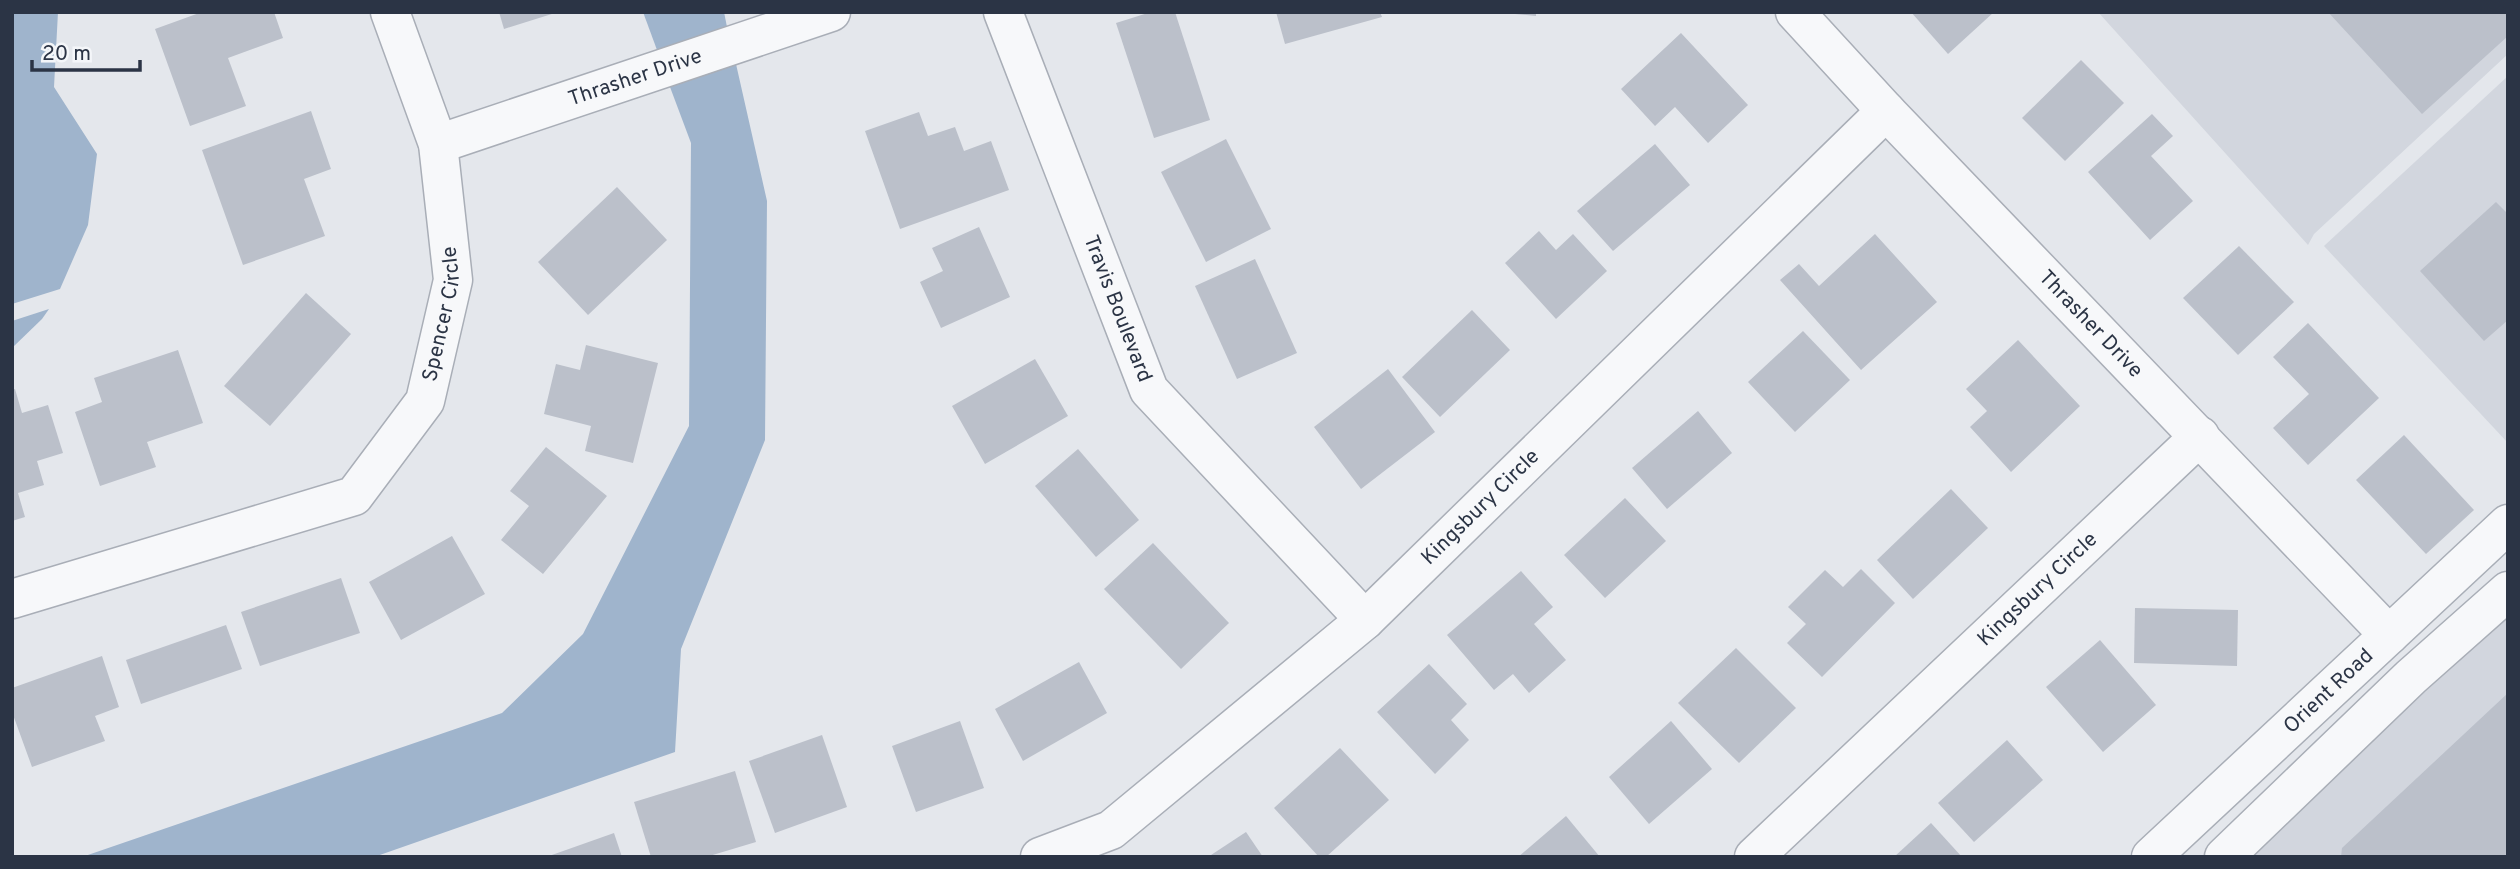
<svg xmlns="http://www.w3.org/2000/svg" width="2520" height="869" viewBox="0 0 2520 869" font-family="Overpass,sans-serif">
  <style>
    .built { fill: #d2d6de }
    .water { fill: #9fb4cc }
    .building { fill: #bbc0ca }
    .lines { fill: none; stroke-linecap: round; stroke-linejoin: round }
    .minor-casing { stroke: #a9aeb7; stroke-width: 41 }
    .minor { stroke: #f7f8fa; stroke-width: 38 }
    .labels { text-anchor: middle; dominant-baseline: central; stroke-width: 5; stroke-linejoin: round; paint-order: stroke }
    .street-label { font-size: 21px; fill: #2b3445; stroke: #f4f6f9 }
  </style>
  <rect width="100%" height="100%" fill="#e4e7ec"/>
  <!-- built -->
  <g class="built">
    <path d="M2098,12H2508V54L2314,234L2308,245Z"/>
    <path d="M2508,76V443L2324,246Z"/>
    <path d="M2508,616V857H2251L2424,691Z"/>
  </g>
  <!-- water -->
  <g class="water">
    <path d="M12,12H58L54,87L97,154L88,225L60,289L12,304Z"/>
    <path d="M643,12H724L727,27L657,50Z"/>
    <path d="M736,64L767,201L765,440L681,649L675,752L374,857H82L502,713L583,634L689,426L691,143L670,87Z"/>
    <path d="M49,309L42,319L12,348V321Z"/>
  </g>
  <!-- building -->
  <g class="building">
    <path d="M202,12H274L283,38L228,58L246,106L190,126L155,29Z"/>
    <path d="M499,12H555V13L504,29Z"/>
    <path d="M1151,12H1175L1210,120L1154,138L1116,23Z"/>
    <path d="M1276,12H1380L1382,17L1285,44Z"/>
    <path d="M1515,12H1536V16L1515,14Z"/>
    <path d="M1911,12H1994L1948,54Z"/>
    <path d="M2328,12H2508V36L2422,114Z"/>
    <path d="M1681,33L1748,105L1708,143L1675,107L1655,126L1621,89Z"/>
    <path d="M2081,60L2124,103L2065,161L2022,118Z"/>
    <path d="M311,111L331,169L304,179L325,236L243,265L202,150Z"/>
    <path d="M919,112L928,136L955,127L964,151L991,141L1009,190L900,229L865,131Z"/>
    <path d="M2152,114L2173,136L2151,156L2193,201L2150,240L2088,172Z"/>
    <path d="M1226,139L1271,229L1206,262L1161,172Z"/>
    <path d="M1655,144L1690,185L1613,251L1577,211Z"/>
    <path d="M617,187L667,240L588,315L538,262Z"/>
    <path d="M2496,202L2508,214V320L2484,341L2420,271Z"/>
    <path d="M979,227L1010,297L941,328L920,282L943,271L932,248Z"/>
    <path d="M1539,231L1556,250L1573,234L1607,271L1556,319L1505,263Z"/>
    <path d="M1875,234L1937,302L1861,370L1780,280L1799,264L1819,286Z"/>
    <path d="M2239,246L2294,302L2238,355L2183,298Z"/>
    <path d="M1255,259L1297,353L1237,379L1195,286Z"/>
    <path d="M306,293L351,334L270,426L224,386Z"/>
    <path d="M1472,310L1510,350L1440,417L1402,377Z"/>
    <path d="M2308,323L2379,398L2308,465L2273,428L2309,394L2273,357Z"/>
    <path d="M1803,331L1850,380L1795,432L1748,382Z"/>
    <path d="M2018,340L2080,406L2011,472L1970,427L1987,411L1966,389Z"/>
    <path d="M586,345L658,363L633,463L585,451L591,426L544,414L556,364L580,370Z"/>
    <path d="M178,350L203,423L147,442L156,467L100,486L75,412L102,402L94,378Z"/>
    <path d="M1035,359L1068,416L985,464L952,406Z"/>
    <path d="M1388,369L1435,432L1361,489L1314,427Z"/>
    <path d="M15,389L22,413L48,405L63,453L37,461L44,485L18,493L25,517L12,521V390Z"/>
    <path d="M1698,411L1732,453L1667,509L1632,468Z"/>
    <path d="M2404,435L2474,510L2426,554L2356,480Z"/>
    <path d="M546,447L607,496L543,574L501,540L529,506L510,491Z"/>
    <path d="M1078,449L1139,520L1096,557L1035,486Z"/>
    <path d="M1951,489L1988,528L1913,599L1877,560Z"/>
    <path d="M1625,498L1666,541L1605,598L1564,555Z"/>
    <path d="M452,536L485,594L401,640L369,582Z"/>
    <path d="M1153,543L1229,623L1181,669L1104,589Z"/>
    <path d="M1861,569L1895,603L1822,677L1787,643L1806,624L1788,607L1825,570L1843,587Z"/>
    <path d="M1521,571L1553,607L1534,624L1566,660L1529,693L1513,674L1494,690L1447,635Z"/>
    <path d="M341,578L360,633L260,666L241,612Z"/>
    <path d="M2135,608L2238,610L2237,666L2134,663Z"/>
    <path d="M226,625L242,669L141,704L126,660Z"/>
    <path d="M2100,640L2156,705L2103,752L2046,687Z"/>
    <path d="M1736,648L1796,708L1739,763L1678,703Z"/>
    <path d="M102,656L119,707L95,716L105,741L32,767L12,712V688Z"/>
    <path d="M1079,662L1107,713L1023,761L995,709Z"/>
    <path d="M1429,664L1467,704L1451,720L1469,740L1435,774L1377,712Z"/>
    <path d="M2508,693V857H2341L2342,848Z"/>
    <path d="M960,721L984,788L916,812L892,746Z"/>
    <path d="M1671,721L1712,769L1649,824L1609,777Z"/>
    <path d="M822,735L847,807L775,833L749,761Z"/>
    <path d="M2007,740L2043,780L1974,842L1938,803Z"/>
    <path d="M1340,748L1389,800L1326,857H1319L1274,808Z"/>
    <path d="M735,771L756,842L706,857H651L634,802Z"/>
    <path d="M1566,816L1600,857H1518Z"/>
    <path d="M1931,823L1962,857H1894Z"/>
    <path d="M1246,832L1263,857H1208Z"/>
    <path d="M614,833L622,857H549V856Z"/>
  </g>
  <g class="lines">
    <!-- minor casing -->
    <g class="minor-casing">
      <g id="minor">
        <path id="s1" d="M1003,12L1149,390L1365,620"/>
        <path id="s2" d="M1795,12L1886,111L2389,635"/>
        <path id="s3" d="M438,144L831,12"/>
        <path id="s4" d="M12,599L354,496L425,401L453,280L438,144L390,12"/>
        <path id="s5" d="M1040,857L1111,830L1365,620L1886,111"/>
        <path id="s6" d="M1754,857L2200,436"/>
        <path id="s7" d="M2151,857L2508,524"/>
        <path d="M2224,857L2411,677L2508,591"/>
      </g>
    </g>
    <!-- minor -->
    <use href="#minor" class="minor"/>
  </g>
  <g class="labels">
    <!-- street labels -->
    <g class="street-label">
      <text stroke="none"><textPath href="#s3" startOffset="208">Thrasher Drive</textPath></text>
      <text stroke="none"><textPath href="#s1" startOffset="318">Travis Boulevard</textPath></text>
      <text stroke="none"><textPath href="#s4" startOffset="565">Spencer Circle</textPath></text>
      <text stroke="none"><textPath href="#s2" startOffset="430">Thrasher Drive</textPath></text>
      <text stroke="none"><textPath href="#s5" startOffset="567">Kingsbury Circle</textPath></text>
      <text stroke="none"><textPath href="#s6" startOffset="390">Kingsbury Circle</textPath></text>
      <text stroke="none"><textPath href="#s7" startOffset="243">Orient Road</textPath></text>
    </g>
  </g>
  <!-- border -->
  <rect width="2520" height="869" fill="none" stroke="#2b3445" stroke-width="28"/>
  <!-- scale -->
  <path d="M32 60v10h108v-10" fill="none" stroke="#2b3445" stroke-width="3.5"/>
  <text x="42" y="60" font-size="21" fill="#2b3445" stroke="#f4f6f9" stroke-width="5" paint-order="stroke">20 m</text>
</svg>
